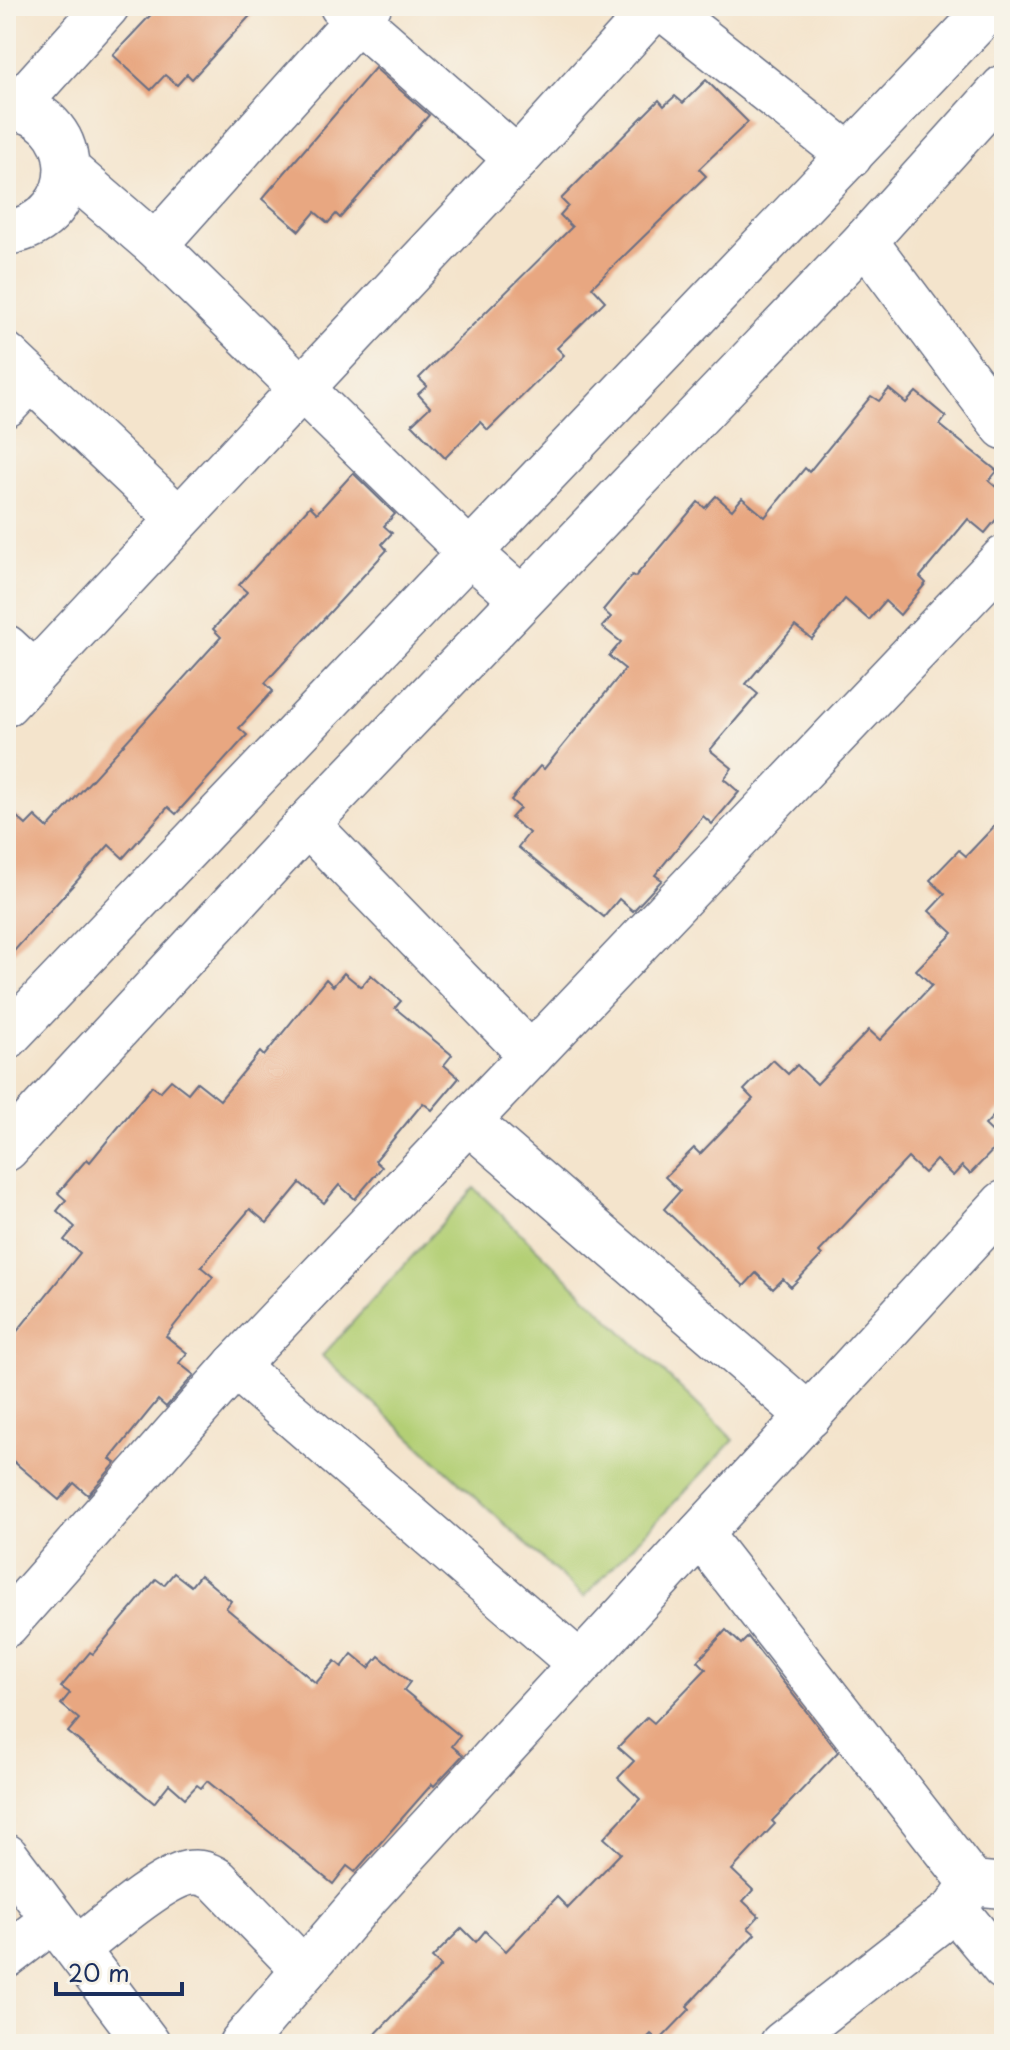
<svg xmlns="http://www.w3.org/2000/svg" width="1010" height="2050" viewBox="0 0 1010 2050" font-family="'Playpen Sans',sans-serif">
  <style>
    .green { fill: #b3cf75; stroke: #677f6a; stroke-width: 2 }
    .building { fill: #e8a781 }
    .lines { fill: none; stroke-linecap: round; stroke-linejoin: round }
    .minor-casing { stroke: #676e84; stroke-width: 47 }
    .minor { stroke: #fff; stroke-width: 44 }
  </style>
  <rect width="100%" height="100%" fill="#f7f3e8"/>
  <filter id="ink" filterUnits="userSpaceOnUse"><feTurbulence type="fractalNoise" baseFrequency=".0125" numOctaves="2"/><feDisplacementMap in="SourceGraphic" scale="16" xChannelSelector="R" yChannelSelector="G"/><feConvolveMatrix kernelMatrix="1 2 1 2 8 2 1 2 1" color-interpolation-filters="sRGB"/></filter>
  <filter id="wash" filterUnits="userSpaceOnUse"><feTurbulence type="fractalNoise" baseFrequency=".006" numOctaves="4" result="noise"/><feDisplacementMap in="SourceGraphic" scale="32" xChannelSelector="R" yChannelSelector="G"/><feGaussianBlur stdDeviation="1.8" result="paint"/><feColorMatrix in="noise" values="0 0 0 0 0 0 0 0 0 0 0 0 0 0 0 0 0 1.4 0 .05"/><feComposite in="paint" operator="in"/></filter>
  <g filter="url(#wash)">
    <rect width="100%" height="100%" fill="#f4e4cc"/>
    <!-- green -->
    <path class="green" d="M474,1188L734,1440L584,1597L322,1356Z"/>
    <g id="blocks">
      <!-- building -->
      <g class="building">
        <path d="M159,6H259L192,79L187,74L177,85L165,75L151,90L113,55Z"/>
        <path d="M375,68L429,115L340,218L336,214L328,223L315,212L299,231L262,199Z"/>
        <path d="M706,80L748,122L699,169L706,176L592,287L605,301L557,348L564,355L488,430L480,422L445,458L412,424L430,407L418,394L427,386L419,378L572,227L560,215L568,206L561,199L659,100L664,106L675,96L683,103Z"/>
        <path d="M889,389L906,403L916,392L946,417L940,425L997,471L989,481L1004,494V510L985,533L968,519L920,577L926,583L900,615L885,601L869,620L845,599L812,639L795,626L746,684L758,694L710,750L732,768L724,779L739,792L712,824L703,816L655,875L662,880L633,911L619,899L604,917L518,847L529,833L511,818L520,808L511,800L540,766L544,769L625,669L609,656L621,642L602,627L611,617L603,610L632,575L635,577L698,502L705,508L716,496L732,510L742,498L765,517L805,468L809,472L871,396L879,401Z"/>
        <path d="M353,473L395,514L384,526L392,533L382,544L387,550L265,683L273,691L239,728L247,735L176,814L168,807L123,858L109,845L6,960V807L26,825L35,816L48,828L221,637L213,629L247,592L239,585L310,506L317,513Z"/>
        <path d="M1004,816V1105L985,1125L1002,1141L970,1174L962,1166L953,1176L936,1160L924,1173L908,1158L819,1252L822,1255L791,1287L783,1279L773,1289L756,1273L744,1286L664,1209L680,1191L665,1177L694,1148L700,1154L753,1099L744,1090L773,1060L788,1074L797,1065L817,1084L869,1030L880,1040L932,985L916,970L953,933L929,911L945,894L930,880L959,850L966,856Z"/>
        <path d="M344,973L361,987L371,975L401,1001L395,1008L452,1055L444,1065L459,1078L432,1110L423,1103L375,1161L382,1167L355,1199L339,1185L324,1203L300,1183L267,1223L250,1209L201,1267L213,1277L166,1336L187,1353L179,1363L194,1375L166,1407L158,1400L110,1459L116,1463L88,1495L74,1483L59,1500L6,1455V1345L80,1253L64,1240L75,1227L57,1211L66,1200L58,1193L87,1159L90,1162L152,1086L160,1092L171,1080L188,1093L197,1082L220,1100L260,1052L264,1056L326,979L333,986Z"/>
        <path d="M174,1573L191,1586L200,1575L231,1601L226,1608L316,1683L335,1661L342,1667L352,1654L369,1668L379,1656L410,1682L404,1690L460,1736L452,1746L463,1755L434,1786L432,1784L355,1872L347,1866L333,1884L207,1781L201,1788L197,1785L185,1798L169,1784L154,1803L68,1732L79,1719L61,1704L70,1693L61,1687L90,1652L93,1654L156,1579L164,1585Z"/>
        <path d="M726,1630L741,1644L748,1637L838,1752L772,1821L775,1824L732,1870L753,1890L743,1901L759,1916L748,1928L755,1934L687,2006L690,2009L659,2041L651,2034L641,2044H366L441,1966L432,1958L462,1928L476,1942L485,1931L506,1951L557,1897L568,1908L621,1853L604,1838L640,1799L618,1778L634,1761L618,1747L647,1717L654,1723L706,1669L698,1661Z"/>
      </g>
    </g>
  </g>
  <g filter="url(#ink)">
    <use href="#blocks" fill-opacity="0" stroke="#676e84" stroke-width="2"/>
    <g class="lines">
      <!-- minor casing -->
      <g class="minor-casing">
        <g id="minor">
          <path d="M342,6L517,159"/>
          <path d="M660,6L850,156"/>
          <path d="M6,108C81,108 92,220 6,233"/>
          <path d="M15,108L107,6"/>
          <path d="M68,170L155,245L471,554L522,599"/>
          <path d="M865,241L1004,427"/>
          <path d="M155,245L369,6"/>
          <path d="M6,355L178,518"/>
          <path d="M6,405L31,379"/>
          <path d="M6,647L34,673"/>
          <path d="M6,704L517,159L656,6"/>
          <path d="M307,824L531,1055"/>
          <path d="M6,1038L992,6"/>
          <path d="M468,1121L809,1416"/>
          <path d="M6,1149L307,824L865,241L1004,87"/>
          <path d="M235,1366L580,1664"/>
          <path d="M700,1534L972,1883L1004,1886"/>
          <path d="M6,1625L235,1366L1004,558"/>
          <path d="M6,1856L148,2044"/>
          <path d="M955,1909L1004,1968"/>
          <path d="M77,1949C102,1930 159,1879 188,1873C200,1871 207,1874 217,1880L304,1970"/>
          <path d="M6,1956L53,1920"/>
          <path d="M241,2044L370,1893L1004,1203"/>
          <path d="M782,2044L955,1909L972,1883"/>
        </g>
      </g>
      <!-- minor -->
      <use href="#minor" class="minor"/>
    </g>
  </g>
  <!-- margin -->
  <rect width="1010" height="2050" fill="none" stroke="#f7f3e8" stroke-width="32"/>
  <!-- scale -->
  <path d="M56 1982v12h126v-12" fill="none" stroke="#1b2f5e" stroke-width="4"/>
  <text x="68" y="1982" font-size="24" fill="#1b2f5e" stroke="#f7f3e8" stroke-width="6" paint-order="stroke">20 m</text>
</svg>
